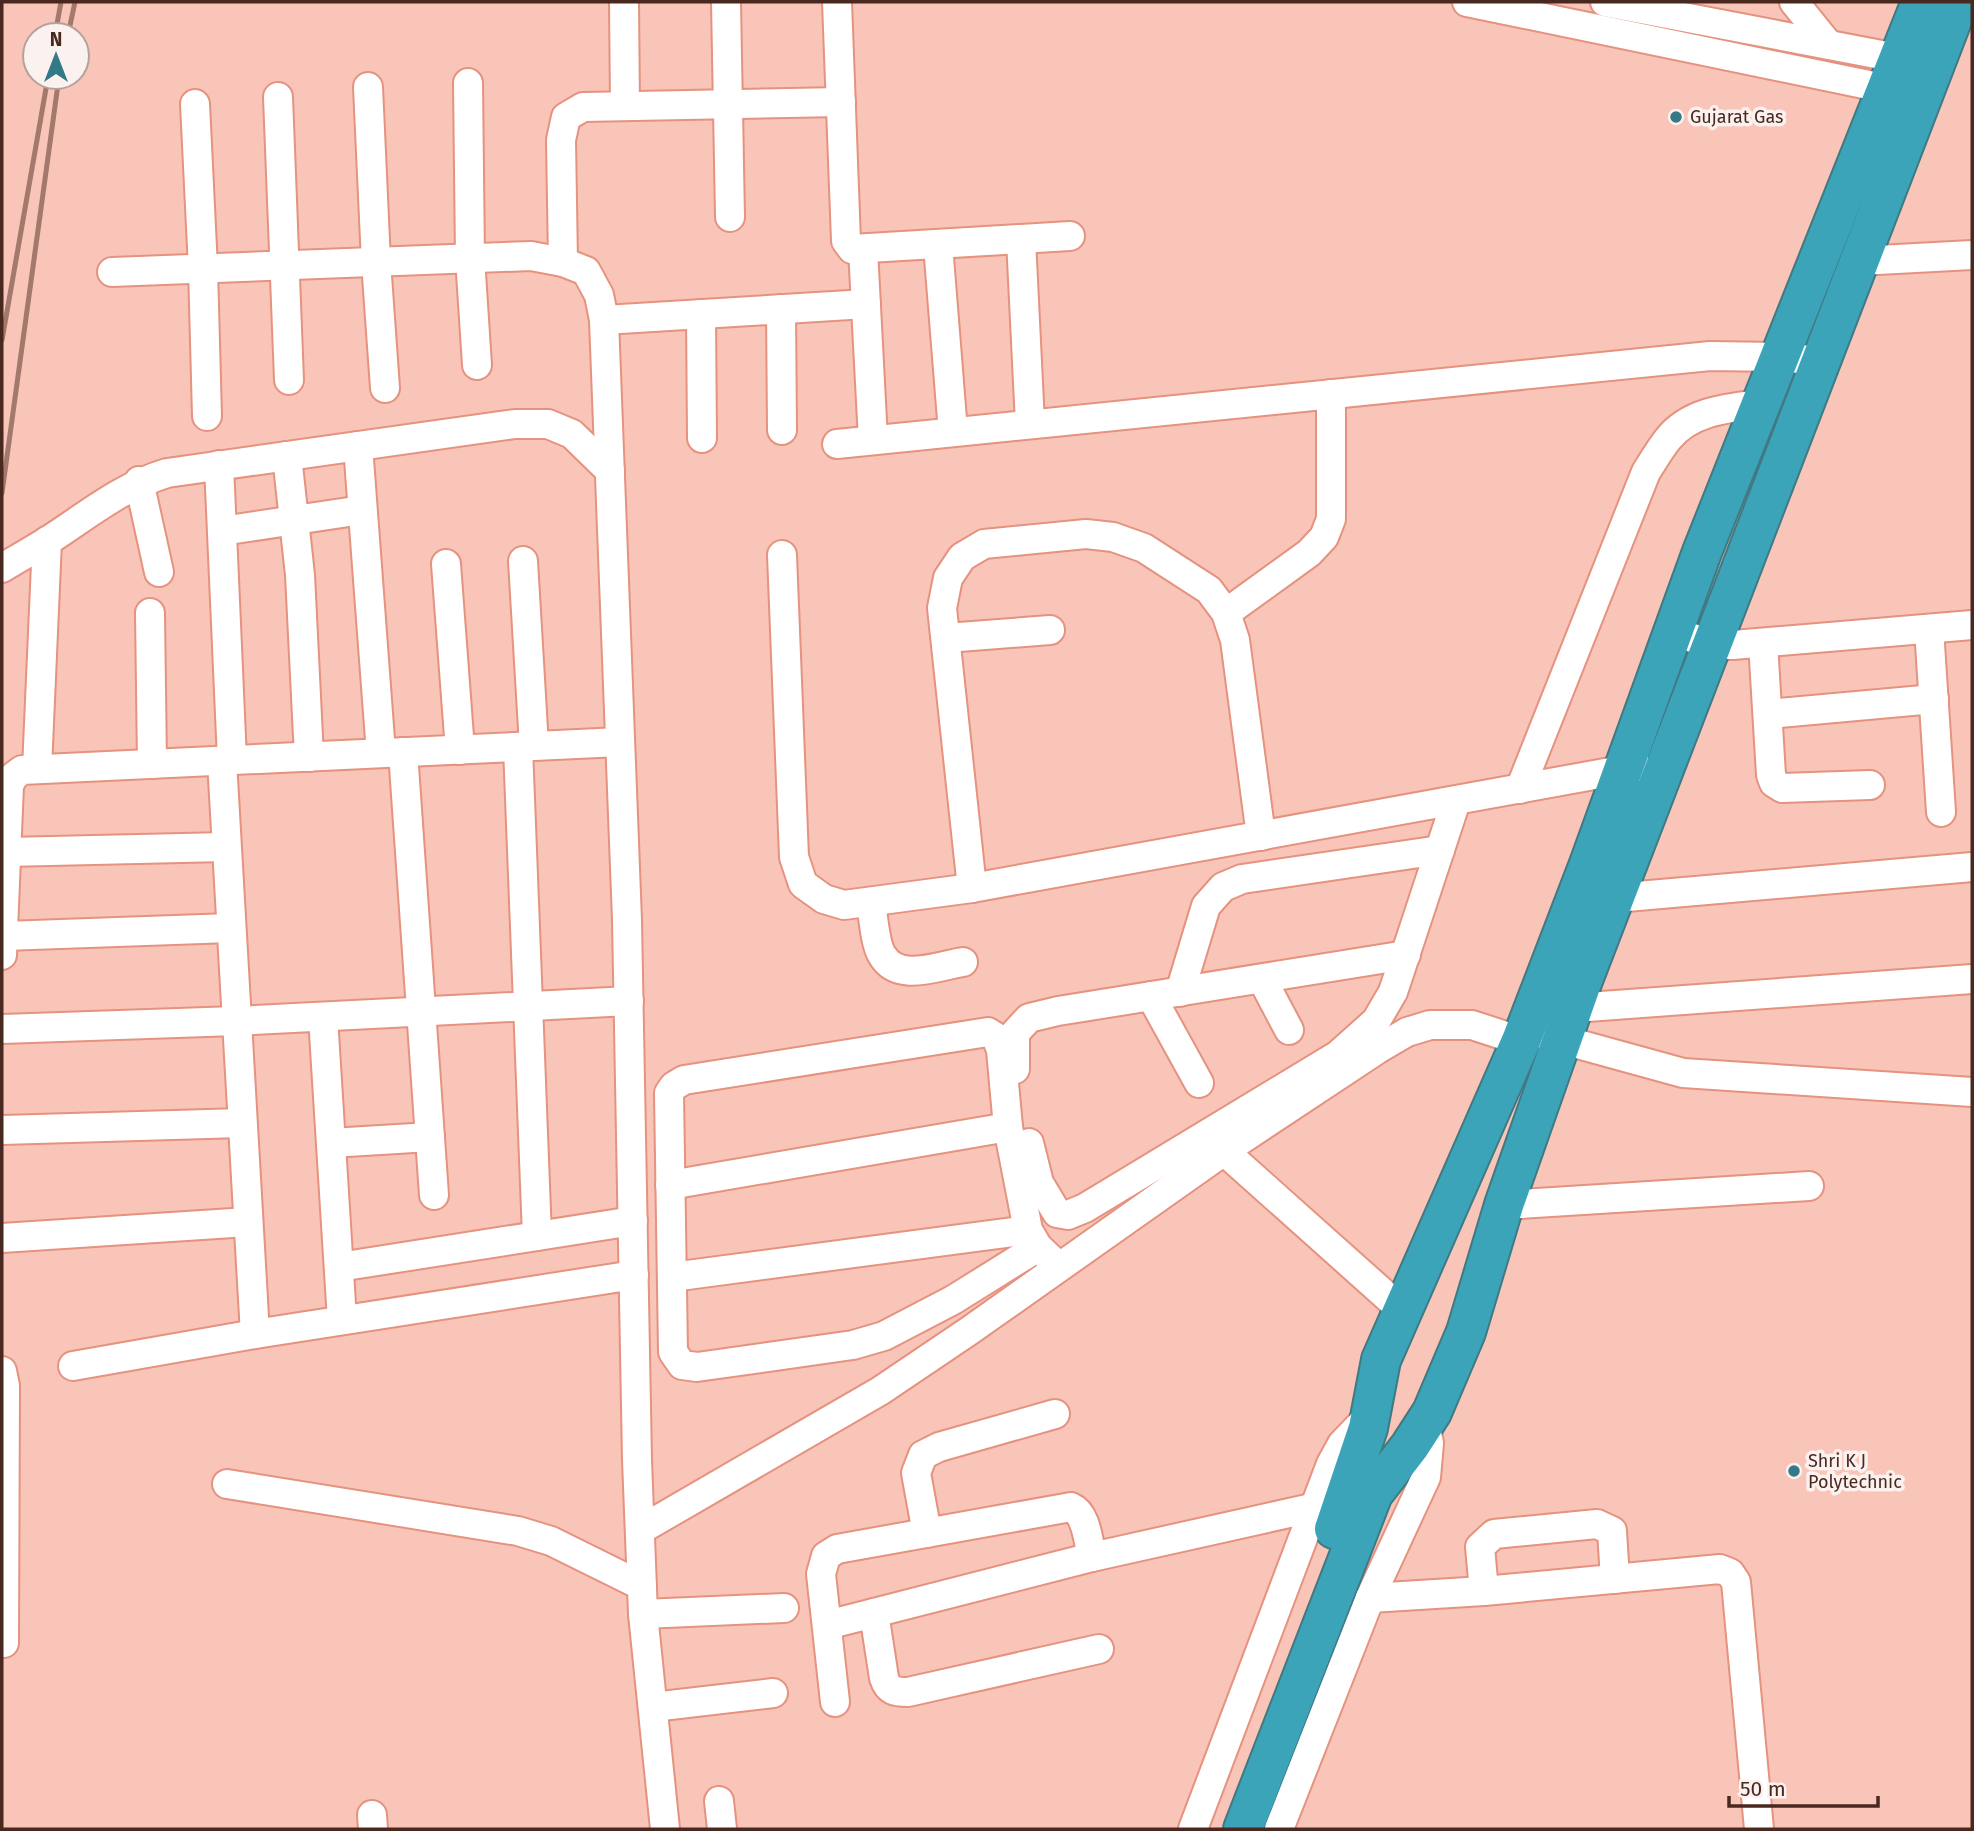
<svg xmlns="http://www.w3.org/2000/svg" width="1974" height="1831" viewBox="0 0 1974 1831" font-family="'Fira Sans',sans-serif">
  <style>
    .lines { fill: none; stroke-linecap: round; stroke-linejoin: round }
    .minor-casing { stroke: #e5927f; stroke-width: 32 }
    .highway-casing { stroke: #417983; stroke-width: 42 }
    .minor { stroke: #fff; stroke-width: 28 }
    .highway { stroke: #3ca4b9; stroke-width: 38 }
    .rail { stroke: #a3786d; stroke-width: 5 }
    .poi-dot { fill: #347987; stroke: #fbf1ef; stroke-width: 2.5 }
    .labels { text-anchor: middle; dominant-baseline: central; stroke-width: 7; stroke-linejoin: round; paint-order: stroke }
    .poi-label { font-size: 18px; fill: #492820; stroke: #fbf1ef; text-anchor: start }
  </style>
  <rect width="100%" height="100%" fill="#f9c5b8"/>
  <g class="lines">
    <!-- minor casing -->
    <g class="minor-casing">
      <g id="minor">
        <path d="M624,2L625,106"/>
        <path d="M726,2L730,217"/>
        <path d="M837,2L846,241L852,249L1070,236"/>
        <path d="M1467,2L1888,89"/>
        <path d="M1605,2L1918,62"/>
        <path d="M1794,2L1828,44"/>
        <path d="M468,83L470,258L477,365"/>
        <path d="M368,87L376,262L385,388"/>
        <path d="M278,97L289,380"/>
        <path d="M195,104L203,268L207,416"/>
        <path d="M1021,239L1030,424"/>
        <path d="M938,245L953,432"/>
        <path d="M863,249L873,440"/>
        <path d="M1859,261L1972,255"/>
        <path d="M563,262L561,140L566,117L583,107L841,102"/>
        <path d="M112,272L531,256L563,262L586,271L599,295L604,320L627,920L637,1460L643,1614L665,1829"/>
        <path d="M781,309L782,430"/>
        <path d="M701,314L702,438"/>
        <path d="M604,320L866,304"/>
        <path d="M837,444L1710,356L1779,357L1821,361"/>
        <path d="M358,446L381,753"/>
        <path d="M287,456L300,575L309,757"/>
        <path d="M219,465L232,760"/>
        <path d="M139,481L159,572"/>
        <path d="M222,531L362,510"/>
        <path d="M782,555L794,857L803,884L824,899L844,905L972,888L1638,767"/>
        <path d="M523,561L534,746"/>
        <path d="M446,564L460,750"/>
        <path d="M2,568C17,559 33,550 49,540C88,515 121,487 167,473L515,424H548L572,434L610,471"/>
        <path d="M150,613L152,764"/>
        <path d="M1226,613L1309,553L1324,537L1331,519V394"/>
        <path d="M1929,629L1941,812"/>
        <path d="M1673,631L1712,645H1733L1972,625"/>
        <path d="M946,638L1050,630"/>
        <path d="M1763,643L1771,775L1774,783L1782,788L1870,785"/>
        <path d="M1768,714L1934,699"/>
        <path d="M518,747L537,1236"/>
        <path d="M403,752L434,1195"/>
        <path d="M222,761L255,1334"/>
        <path d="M37,769L47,541"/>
        <path d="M1520,789L1646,472C1653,461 1660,449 1668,439C1690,411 1728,408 1761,404"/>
        <path d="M6,852L226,847"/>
        <path d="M972,888L942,608L948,578L962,557L984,544L1086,534L1113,537L1144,548L1209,590L1226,613L1235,640L1261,836"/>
        <path d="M1615,898L1972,867"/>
        <path d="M871,902C873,915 875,944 882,955C898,983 937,966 963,962"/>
        <path d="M4,936L231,928"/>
        <path d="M2,955L9,785L14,776L22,770L620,742"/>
        <path d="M1262,979L1289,1030"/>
        <path d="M1180,992L1206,906L1223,887L1242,879L1440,850"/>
        <path d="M1151,996L1199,1083"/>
        <path d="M1574,1008L1972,979"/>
        <path d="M323,1017L342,1320"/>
        <path d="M2,1029L236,1021L629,1001"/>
        <path d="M1545,1035L1683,1073L1972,1092"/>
        <path d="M1015,1069V1033L1029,1018L1058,1011L1406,955"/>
        <path d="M2,1130L242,1123"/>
        <path d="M331,1143L430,1137"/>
        <path d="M1029,1143L1039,1183L1057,1213L1068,1215L1085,1208L1338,1055L1376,1021L1393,992L1456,801"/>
        <path d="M1224,1151L1402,1310"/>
        <path d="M670,1185L1008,1127"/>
        <path d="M1504,1205L1809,1186"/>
        <path d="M2,1238L248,1222"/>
        <path d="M1038,1247L953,1300L884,1336L853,1345L697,1367L682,1365L673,1352L669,1093L674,1086L684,1080L988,1032L996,1037L1001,1050L1008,1127L1028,1230L1038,1247L1058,1266"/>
        <path d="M339,1267L633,1221"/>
        <path d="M672,1277L1028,1230"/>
        <path d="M73,1366L255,1334L634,1275"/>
        <path d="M2,1371L5,1386L4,1643"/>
        <path d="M227,1484L518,1531L551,1541L642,1586"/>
        <path d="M640,1530L880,1391L969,1331L1224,1151L1378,1049L1407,1032L1430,1025H1472L1521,1041"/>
        <path d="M927,1533L916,1473L923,1455L939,1447L1055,1414"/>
        <path d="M1484,1591L1480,1547L1494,1534L1597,1524L1612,1531L1615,1579"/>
        <path d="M1370,1598L1484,1591L1720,1569L1730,1573L1736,1582L1759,1829"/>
        <path d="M874,1613L884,1678C888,1691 895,1692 908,1692L1099,1649"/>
        <path d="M643,1614L784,1608"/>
        <path d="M827,1625L1092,1557L1316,1507"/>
        <path d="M835,1702L821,1574L826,1556L837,1549L1071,1507C1087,1514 1088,1541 1092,1557"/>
        <path d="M653,1707L773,1693"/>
        <path d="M719,1801L722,1829"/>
        <path d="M372,1815L373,1829"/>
        <path d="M1193,1829L1331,1464L1342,1444L1369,1416"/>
        <path d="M1279,1829L1370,1598L1426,1477L1429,1443L1425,1422"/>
      </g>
    </g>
    <!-- highway casing -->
    <g class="highway-casing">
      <g id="highway">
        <path d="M1334,1529L1368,1428L1381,1360L1521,1041L1589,864L1702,552L1921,2"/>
        <path d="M1243,1829L1373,1494L1410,1446L1432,1412L1466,1332L1504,1205L1583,980L1959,2"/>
      </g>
    </g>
    <!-- minor -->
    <use href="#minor" class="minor"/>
    <!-- highway -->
    <use href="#highway" class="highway"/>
    <!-- rail -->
    <g class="rail">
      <path d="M55,35L61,2"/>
      <path d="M68,35L75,2"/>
      <path d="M2,340L48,77"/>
      <path d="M2,493L59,77"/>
    </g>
  </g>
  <!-- markers -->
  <g class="poi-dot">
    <circle cx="1676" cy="117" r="7"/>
    <circle cx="1794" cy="1471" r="7"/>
  </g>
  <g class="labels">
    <!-- poi labels -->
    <g class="poi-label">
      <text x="1690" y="117">Gujarat Gas</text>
      <text x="1808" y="1461">Shri K J<tspan x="1808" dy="21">Polytechnic</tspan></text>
    </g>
  </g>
  <!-- border -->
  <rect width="1974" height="1831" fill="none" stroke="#492820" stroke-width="7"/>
  <!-- north arrow -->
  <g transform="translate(56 56)"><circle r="33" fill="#fbf1ef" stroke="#b4a19c" stroke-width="2"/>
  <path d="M0-5L12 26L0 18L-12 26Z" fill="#347987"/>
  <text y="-10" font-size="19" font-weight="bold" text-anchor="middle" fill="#492820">N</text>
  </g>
  <!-- scale -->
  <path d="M1729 1796v10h149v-10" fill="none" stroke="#492820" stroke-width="3.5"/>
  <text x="1740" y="1796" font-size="21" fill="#492820" stroke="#fbf1ef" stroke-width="5" paint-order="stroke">50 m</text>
</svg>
